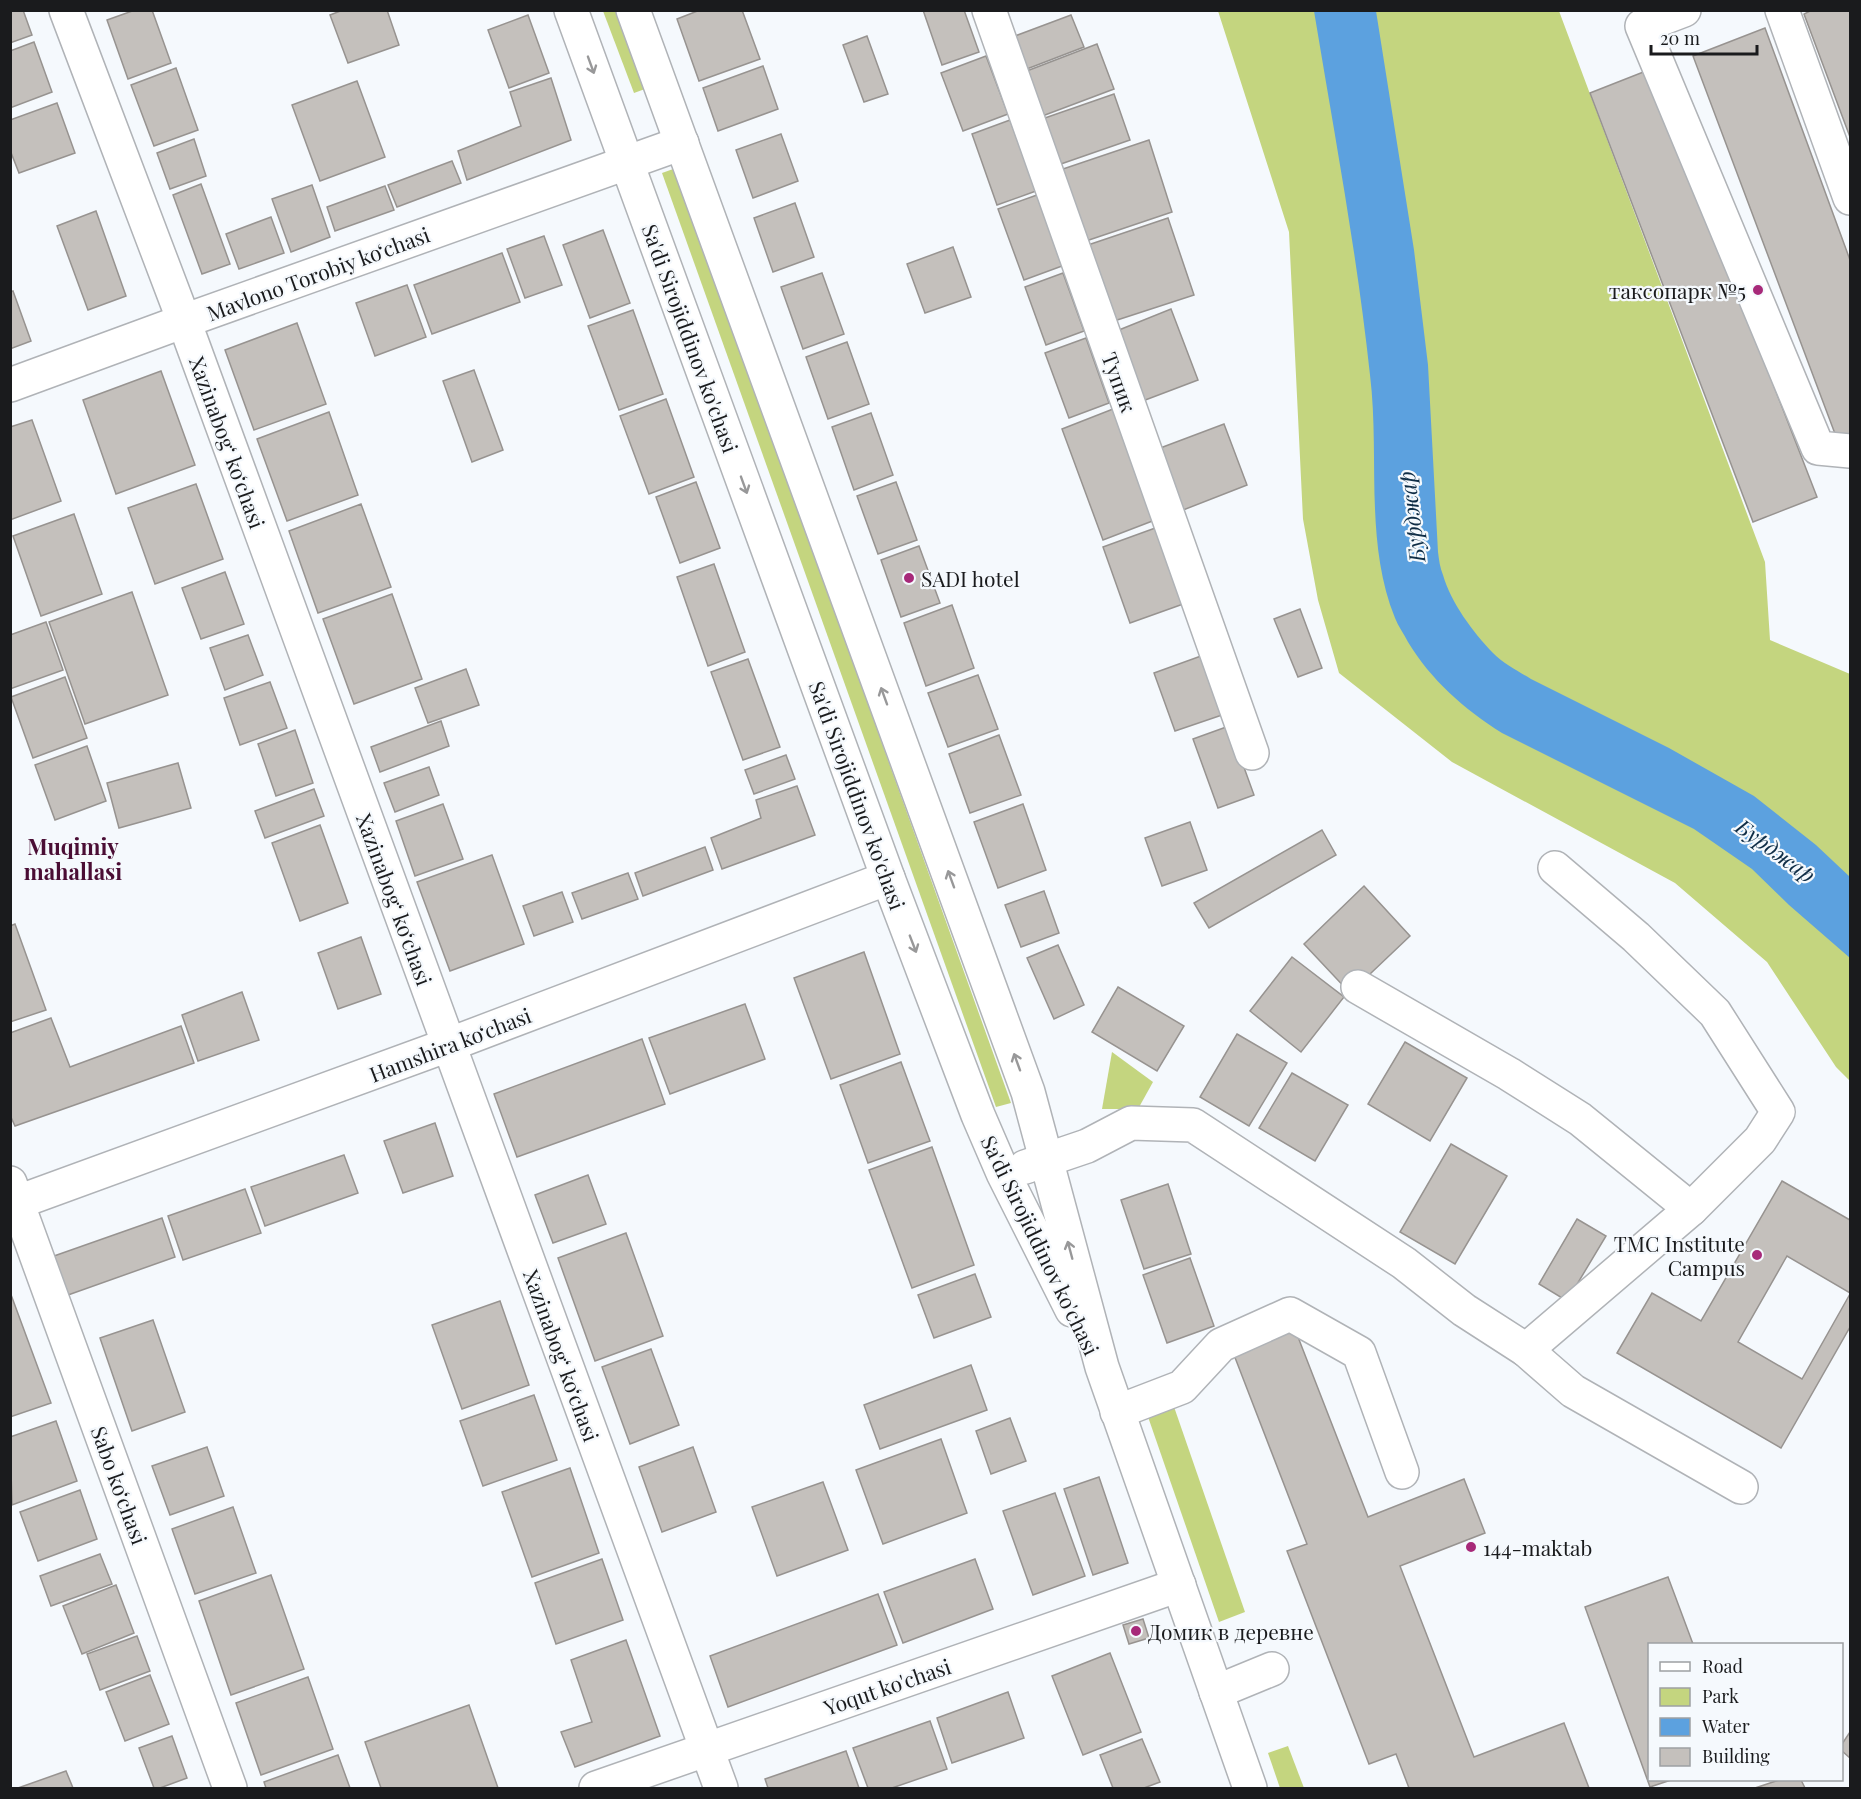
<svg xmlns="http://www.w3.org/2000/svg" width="1861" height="1799" viewBox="0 0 1861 1799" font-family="'Playfair Display',serif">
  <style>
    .green { fill: #c4d57f }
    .water { fill: #5ca1df }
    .building { fill: #c4c0bc; stroke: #979390; stroke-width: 1.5 }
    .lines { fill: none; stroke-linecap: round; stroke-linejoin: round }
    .minor-casing { stroke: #b0b3b7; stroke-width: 36 }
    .minor { stroke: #fff; stroke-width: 33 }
    .oneway { stroke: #989899 }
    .poi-dot { fill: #a72979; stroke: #f5f9fd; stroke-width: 2 }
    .labels { text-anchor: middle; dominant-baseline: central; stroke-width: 4.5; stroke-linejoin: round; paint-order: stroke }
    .street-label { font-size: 21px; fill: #1a1b1d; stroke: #f5f9fd }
    .poi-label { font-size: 21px; fill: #1a1b1d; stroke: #f5f9fd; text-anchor: start }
    .water-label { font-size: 22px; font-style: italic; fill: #0f2d46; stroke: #f5f9fd }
    .neighbourhood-label { font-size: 22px; font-weight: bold; fill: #4a0d34; stroke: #f5f9fd }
  </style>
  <rect width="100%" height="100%" fill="#f5f9fd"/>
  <!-- green -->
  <g class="green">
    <path d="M603,11H616L645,89L634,93Z"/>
    <path d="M1218,11H1559L1765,562L1770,640L1850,674V1081L1836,1067L1767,962L1675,883L1452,762L1339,673L1318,600L1303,519L1289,232Z"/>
    <path d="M676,168L1011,1103L996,1107L662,173Z"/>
    <path d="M1112,1052L1153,1082L1138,1109H1102Z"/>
    <path d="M1172,1401L1245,1612L1219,1622L1146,1411Z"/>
    <path d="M1288,1746L1304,1788H1280L1268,1753Z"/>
  </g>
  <!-- water -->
  <path class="water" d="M1314,11H1376L1414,250L1428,365L1438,552C1439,560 1440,568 1443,575C1451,603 1473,632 1493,653C1504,664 1518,671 1531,679L1669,748L1754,796L1816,845L1850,877V958L1789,905L1752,869L1694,829L1502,733C1464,709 1431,680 1408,642C1404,634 1398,626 1395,618C1364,541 1380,456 1370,375C1357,253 1334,132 1314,11Z"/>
  <!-- building -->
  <g class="building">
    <path d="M10,10H23L32,35L10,43Z"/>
    <path d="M135,10H152L171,63L128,79L107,20Z"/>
    <path d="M343,10H387L399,45L348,63L330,15Z"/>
    <path d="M700,10H742L760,59L699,81L677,19Z"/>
    <path d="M923,10H964L979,52L942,65Z"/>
    <path d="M1812,10H1850V137L1804,14Z"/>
    <path d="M528,15L549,73L509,88L488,30Z"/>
    <path d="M1071,15L1084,47L1019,72L1007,39Z"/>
    <path d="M1765,28L1850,260V443L1840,447L1693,56Z"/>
    <path d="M867,36L888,94L864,102L843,45Z"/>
    <path d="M34,42L52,92L10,108V51Z"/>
    <path d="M1097,44L1114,89L1037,118L1019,74Z"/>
    <path d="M986,56L1008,114L963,131L941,73Z"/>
    <path d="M763,66L778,109L718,131L703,88Z"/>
    <path d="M176,68L198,130L154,146L131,85Z"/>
    <path d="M1651,69L1817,497L1753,522L1590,93Z"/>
    <path d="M551,78L571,140L467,180L458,151L521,126L510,92Z"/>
    <path d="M357,81L385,157L320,181L292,105Z"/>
    <path d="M1114,94L1130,140L1058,165L1042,119Z"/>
    <path d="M57,103L75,153L19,173L10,150V120Z"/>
    <path d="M1010,120L1036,191L997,205L972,134Z"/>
    <path d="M781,134L798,181L753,198L736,150Z"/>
    <path d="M194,139L206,176L170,189L157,153Z"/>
    <path d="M1149,140L1172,212L1083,242L1060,170Z"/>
    <path d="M452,161L461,183L397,207L388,185Z"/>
    <path d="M201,184L230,264L202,274L173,195Z"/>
    <path d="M312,185L330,237L291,252L272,199Z"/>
    <path d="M385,186L394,210L335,231L327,207Z"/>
    <path d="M1037,195L1062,266L1024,280L998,209Z"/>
    <path d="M795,203L814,257L773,272L754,218Z"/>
    <path d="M96,211L126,296L88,310L57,226Z"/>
    <path d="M271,217L284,253L239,269L226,234Z"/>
    <path d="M1168,218L1194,295L1111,322L1085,246Z"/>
    <path d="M603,230L630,303L590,318L563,245Z"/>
    <path d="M544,236L562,285L525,298L507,249Z"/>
    <path d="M953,247L971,297L925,313L907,264Z"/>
    <path d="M502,253L520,302L432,334L414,285Z"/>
    <path d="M822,273L844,334L803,349L781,287Z"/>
    <path d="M1063,273L1084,331L1046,345L1025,287Z"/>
    <path d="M407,285L426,337L375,356L356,303Z"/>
    <path d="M13,291L31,341L10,349V292Z"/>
    <path d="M1171,309L1198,380L1140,402L1114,332Z"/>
    <path d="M633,310L663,394L619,410L588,326Z"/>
    <path d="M297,323L326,404L254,430L225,350Z"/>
    <path d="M1086,338L1109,403L1069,418L1045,353Z"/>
    <path d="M847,342L869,404L828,419L806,357Z"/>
    <path d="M474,370L503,450L472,462L443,381Z"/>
    <path d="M161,371L195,465L116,494L83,400Z"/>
    <path d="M666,399L694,477L649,494L620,416Z"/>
    <path d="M1113,409L1155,520L1103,540L1062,429Z"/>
    <path d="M329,412L358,495L287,521L257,439Z"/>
    <path d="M871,413L893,475L854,490L832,427Z"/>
    <path d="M32,420L61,501L10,520V427Z"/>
    <path d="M1224,424L1247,485L1178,512L1155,450Z"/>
    <path d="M696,482L720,548L680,563L656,497Z"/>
    <path d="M896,482L917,540L878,554L857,496Z"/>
    <path d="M196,484L223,559L155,584L128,508Z"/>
    <path d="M361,504L391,587L318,613L289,531Z"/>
    <path d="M74,514L102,594L41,616L13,536Z"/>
    <path d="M1158,527L1186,603L1130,623L1103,547Z"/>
    <path d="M919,546L940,603L901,617L881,560Z"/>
    <path d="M714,564L745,652L708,666L677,577Z"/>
    <path d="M225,572L244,624L201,639L182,588Z"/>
    <path d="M132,592L168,695L85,724L49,622Z"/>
    <path d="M392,594L422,679L354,704L323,619Z"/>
    <path d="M952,605L974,668L926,686L904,623Z"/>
    <path d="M1300,609L1322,668L1298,677L1274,619Z"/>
    <path d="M46,622L63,670L10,689V635Z"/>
    <path d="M248,635L263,675L225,690L210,648Z"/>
    <path d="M1201,656L1222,715L1175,731L1154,673Z"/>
    <path d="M748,659L780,747L743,760L711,672Z"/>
    <path d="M466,669L479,705L428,723L415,688Z"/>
    <path d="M978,675L998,729L948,747L928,693Z"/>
    <path d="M65,677L87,738L33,758L11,697Z"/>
    <path d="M270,682L287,728L240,745L224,698Z"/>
    <path d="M441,721L449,746L380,772L371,747Z"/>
    <path d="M1229,726L1254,795L1218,808L1193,739Z"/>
    <path d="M295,730L313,783L276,796L258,744Z"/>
    <path d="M999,735L1021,795L970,813L949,754Z"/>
    <path d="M87,746L106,801L55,820L35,765Z"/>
    <path d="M786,755L795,779L754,794L745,770Z"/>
    <path d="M178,763L191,808L119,828L107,783Z"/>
    <path d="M429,767L439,795L395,812L384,783Z"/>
    <path d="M797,786L815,835L722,869L711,838L761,818L756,800Z"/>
    <path d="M314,789L324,816L265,838L255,811Z"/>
    <path d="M443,804L463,859L415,876L396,821Z"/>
    <path d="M1023,804L1046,870L998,888L974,822Z"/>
    <path d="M1190,822L1207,870L1162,886L1145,838Z"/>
    <path d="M320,825L348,903L300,921L272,843Z"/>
    <path d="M1322,830L1336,855L1209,928L1194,903Z"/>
    <path d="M705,847L713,870L643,896L635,873Z"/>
    <path d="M492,855L524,944L450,971L417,882Z"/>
    <path d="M628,873L638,899L582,919L572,893Z"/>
    <path d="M1364,886L1410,936L1350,993L1304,944Z"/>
    <path d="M1044,891L1059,933L1021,947L1005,905Z"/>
    <path d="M562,892L573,922L534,936L523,906Z"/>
    <path d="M15,924L46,1010L10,1022V926Z"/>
    <path d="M361,937L381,994L338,1009L318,953Z"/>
    <path d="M1058,945L1084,1005L1054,1019L1027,958Z"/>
    <path d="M864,952L900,1054L831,1079L794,978Z"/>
    <path d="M1292,957L1344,997L1301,1052L1250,1011Z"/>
    <path d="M1118,987L1184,1026L1157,1071L1092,1032Z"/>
    <path d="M242,992L259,1040L198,1061L182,1015Z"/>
    <path d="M745,1004L765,1059L670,1094L649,1038Z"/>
    <path d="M51,1018L70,1067L181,1026L194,1063L15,1126L10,1115V1033Z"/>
    <path d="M1237,1034L1287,1063L1249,1126L1200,1097Z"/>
    <path d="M642,1039L665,1104L517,1157L494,1094Z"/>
    <path d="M1405,1042L1467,1078L1430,1141L1368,1104Z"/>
    <path d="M901,1062L930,1141L868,1163L840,1085Z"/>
    <path d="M1292,1073L1348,1105L1315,1161L1259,1128Z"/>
    <path d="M435,1123L453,1176L403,1193L384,1141Z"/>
    <path d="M1451,1144L1507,1176L1455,1264L1400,1232Z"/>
    <path d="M932,1147L974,1265L912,1288L869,1170Z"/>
    <path d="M344,1155L358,1193L265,1226L251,1187Z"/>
    <path d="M588,1175L606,1224L553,1243L535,1195Z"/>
    <path d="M1782,1181L1850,1220V1293L1787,1256L1738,1342L1802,1379L1850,1294V1327L1781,1448L1617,1353L1652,1293L1701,1321Z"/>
    <path d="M1168,1184L1191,1254L1144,1269L1121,1200Z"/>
    <path d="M245,1189L261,1233L183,1260L168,1216Z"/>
    <path d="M162,1218L175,1257L68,1295L54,1256Z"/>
    <path d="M1577,1219L1606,1236L1567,1301L1539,1284Z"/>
    <path d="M626,1233L663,1336L595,1361L558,1258Z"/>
    <path d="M1190,1258L1214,1326L1167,1343L1143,1275Z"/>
    <path d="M975,1274L991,1317L934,1338L918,1295Z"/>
    <path d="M10,1292L51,1403L10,1417Z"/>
    <path d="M500,1301L529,1385L462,1409L432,1325Z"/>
    <path d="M1291,1319L1368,1517L1464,1479L1485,1533L1400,1566L1474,1757L1564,1723L1589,1788H1409L1396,1754L1369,1764L1287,1551L1307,1544L1229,1342Z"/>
    <path d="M153,1320L185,1412L132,1431L100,1338Z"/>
    <path d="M651,1349L679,1425L630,1444L602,1367Z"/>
    <path d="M971,1365L987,1410L880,1449L864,1405Z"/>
    <path d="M534,1395L557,1460L483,1486L460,1421Z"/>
    <path d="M1010,1418L1026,1461L991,1474L976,1431Z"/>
    <path d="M56,1421L77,1481L12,1505L10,1437Z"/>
    <path d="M941,1439L967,1513L883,1544L856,1470Z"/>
    <path d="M207,1447L224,1496L170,1515L152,1466Z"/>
    <path d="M693,1447L716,1512L662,1532L639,1467Z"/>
    <path d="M570,1468L599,1553L532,1577L502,1492Z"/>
    <path d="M1099,1477L1128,1563L1093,1575L1064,1489Z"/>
    <path d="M823,1482L848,1550L777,1576L752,1507Z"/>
    <path d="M80,1490L97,1539L38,1561L20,1512Z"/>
    <path d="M1055,1493L1085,1576L1033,1595L1003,1511Z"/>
    <path d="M233,1507L256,1573L195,1594L172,1529Z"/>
    <path d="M100,1554L112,1584L51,1606L40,1576Z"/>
    <path d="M602,1559L623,1620L556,1644L535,1583Z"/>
    <path d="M975,1559L993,1609L903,1643L884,1592Z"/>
    <path d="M271,1575L304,1669L231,1695L199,1601Z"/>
    <path d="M1668,1577L1693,1644H1650V1780H1671L1650,1787L1585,1607Z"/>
    <path d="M116,1585L134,1633L82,1654L63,1606Z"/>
    <path d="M878,1594L897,1645L728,1707L710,1656Z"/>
    <path d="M1143,1619L1149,1638L1129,1644L1123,1625Z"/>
    <path d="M137,1636L150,1671L100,1690L87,1654Z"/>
    <path d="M626,1640L660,1736L575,1767L561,1732L592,1722L571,1660Z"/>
    <path d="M1110,1653L1141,1732L1083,1755L1052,1676Z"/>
    <path d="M150,1675L169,1724L125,1741L106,1692Z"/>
    <path d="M308,1677L333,1749L261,1775L236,1703Z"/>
    <path d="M1008,1692L1024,1738L952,1763L937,1718Z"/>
    <path d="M469,1705L498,1788H381L365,1742Z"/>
    <path d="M930,1721L947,1769L892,1788H868L853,1748Z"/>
    <path d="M1850,1732V1758L1842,1751V1744Z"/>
    <path d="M172,1736L187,1778L160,1788H154L139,1748Z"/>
    <path d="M1142,1739L1160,1782L1144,1788H1113L1100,1755Z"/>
    <path d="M846,1751L859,1788H768L765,1779Z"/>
    <path d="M338,1755L350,1788H266L264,1782Z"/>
    <path d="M66,1771L73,1788H18Z"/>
    <path d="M1779,1780H1801L1805,1788H1755Z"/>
  </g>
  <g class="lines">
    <!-- minor casing -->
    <g class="minor-casing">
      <g id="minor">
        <path d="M66,10L184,321L721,1788"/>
        <path d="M571,10L888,878L978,1115L1003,1173L1072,1310"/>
        <path d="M633,10L1028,1092L1102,1367L1250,1788"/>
        <path d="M989,10L1252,753"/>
        <path d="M1684,10L1642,26L1818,448L1850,451"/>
        <path d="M1782,10L1850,198"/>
        <path d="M10,385L184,321L682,143"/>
        <path d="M1555,868L1636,937L1715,1013L1778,1112L1760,1140L1691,1209"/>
        <path d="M1025,1167L1087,1146L1131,1123L1193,1125L1404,1263L1464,1310L1526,1350L1691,1209L1580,1119L1509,1074L1358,987"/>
        <path d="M10,1183L230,1788"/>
        <path d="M10,1205L448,1045L888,878"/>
        <path d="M1526,1350L1573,1391L1741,1487"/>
        <path d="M1117,1412L1182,1387L1221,1345L1290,1314L1359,1353L1402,1472"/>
        <path d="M1216,1692L1272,1669"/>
        <path d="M596,1788L1179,1585"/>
      </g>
    </g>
    <!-- minor -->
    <use href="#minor" class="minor"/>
  </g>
  <!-- one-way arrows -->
  <defs><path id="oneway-shaft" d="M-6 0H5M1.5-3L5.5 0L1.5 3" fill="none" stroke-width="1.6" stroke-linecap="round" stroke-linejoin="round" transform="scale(1.5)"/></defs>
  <g class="oneway">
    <use href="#oneway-shaft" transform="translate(591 65) rotate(70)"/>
    <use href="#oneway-shaft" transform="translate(744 485) rotate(70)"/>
    <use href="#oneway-shaft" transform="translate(884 696) rotate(-110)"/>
    <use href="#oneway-shaft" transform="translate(951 879) rotate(-110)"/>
    <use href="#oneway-shaft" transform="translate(913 944) rotate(69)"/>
    <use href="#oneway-shaft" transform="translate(1017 1062) rotate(-110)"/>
    <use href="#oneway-shaft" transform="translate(1070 1250) rotate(-105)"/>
  </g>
  <!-- markers -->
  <g class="poi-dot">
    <circle cx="1758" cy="290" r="6"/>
    <circle cx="909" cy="578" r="6"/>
    <circle cx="1757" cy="1255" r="6"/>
    <circle cx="1471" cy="1547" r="6"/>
    <circle cx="1136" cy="1631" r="6"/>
  </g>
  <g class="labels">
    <!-- street labels -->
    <g class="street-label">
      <text transform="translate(318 273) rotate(-20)">Mavlono Torobiy ko‘chasi</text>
      <text transform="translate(691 338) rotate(70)">Sa'di Sirojiddinov ko'chasi</text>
      <text transform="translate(1120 382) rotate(70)">Тупик</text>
      <text transform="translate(228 442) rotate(70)">Xazinabog‘ ko‘chasi</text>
      <text transform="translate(858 795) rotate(70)">Sa'di Sirojiddinov ko'chasi</text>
      <text transform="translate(395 899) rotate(70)">Xazinabog‘ ko‘chasi</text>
      <text transform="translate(450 1044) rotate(-21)">Hamshira ko‘chasi</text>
      <text transform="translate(1041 1245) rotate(64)">Sa'di Sirojiddinov ko'chasi</text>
      <text transform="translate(562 1355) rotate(70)">Xazinabog‘ ko‘chasi</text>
      <text transform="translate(120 1485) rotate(70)">Sabo ko‘chasi</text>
      <text transform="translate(887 1686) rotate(-19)">Yoqut ko'chasi</text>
    </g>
    <!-- poi labels -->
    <g class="poi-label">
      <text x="1746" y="290" text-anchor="end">таксопарк №5</text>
      <text x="921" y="578">SADI hotel</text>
      <text x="1745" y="1243" text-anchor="end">TMC Institute<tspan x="1745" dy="24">Campus</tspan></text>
      <text x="1483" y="1547">144-maktab</text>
      <text x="1148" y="1631">Домик в деревне</text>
    </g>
    <!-- water labels -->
    <g class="water-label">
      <text transform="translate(1411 517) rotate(-97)">Бурджар</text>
      <text transform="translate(1776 850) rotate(36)">Бурджар</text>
    </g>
    <!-- neighbourhood labels -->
    <g class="neighbourhood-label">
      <text x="73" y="846">Muqimiy<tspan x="73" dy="25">mahallasi</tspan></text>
    </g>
  </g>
  <!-- border -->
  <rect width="1861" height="1799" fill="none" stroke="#1a1b1d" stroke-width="24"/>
  <!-- legend -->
  <rect x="1648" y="1643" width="195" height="138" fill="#f5f9fd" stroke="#9da0a3" stroke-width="1.5"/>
  <rect x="1660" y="1662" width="30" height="9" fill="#ffffff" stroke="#9da0a3" stroke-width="1.5"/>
  <text x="1702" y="1673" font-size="18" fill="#1a1b1d">Road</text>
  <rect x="1660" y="1688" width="30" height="18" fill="#c4d57f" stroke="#9da0a3" stroke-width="1.5"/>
  <text x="1702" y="1703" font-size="18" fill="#1a1b1d">Park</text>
  <rect x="1660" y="1718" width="30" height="18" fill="#5ca1df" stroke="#9da0a3" stroke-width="1.5"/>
  <text x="1702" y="1733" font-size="18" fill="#1a1b1d">Water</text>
  <rect x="1660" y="1748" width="30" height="18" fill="#c4c0bc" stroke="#9da0a3" stroke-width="1.5"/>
  <text x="1702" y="1763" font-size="18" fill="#1a1b1d">Building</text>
  <!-- scale -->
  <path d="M1651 45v9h106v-9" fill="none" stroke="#1a1b1d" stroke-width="3"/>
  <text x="1660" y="45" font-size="18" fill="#1a1b1d" stroke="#f5f9fd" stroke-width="4.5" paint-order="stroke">20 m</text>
</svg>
